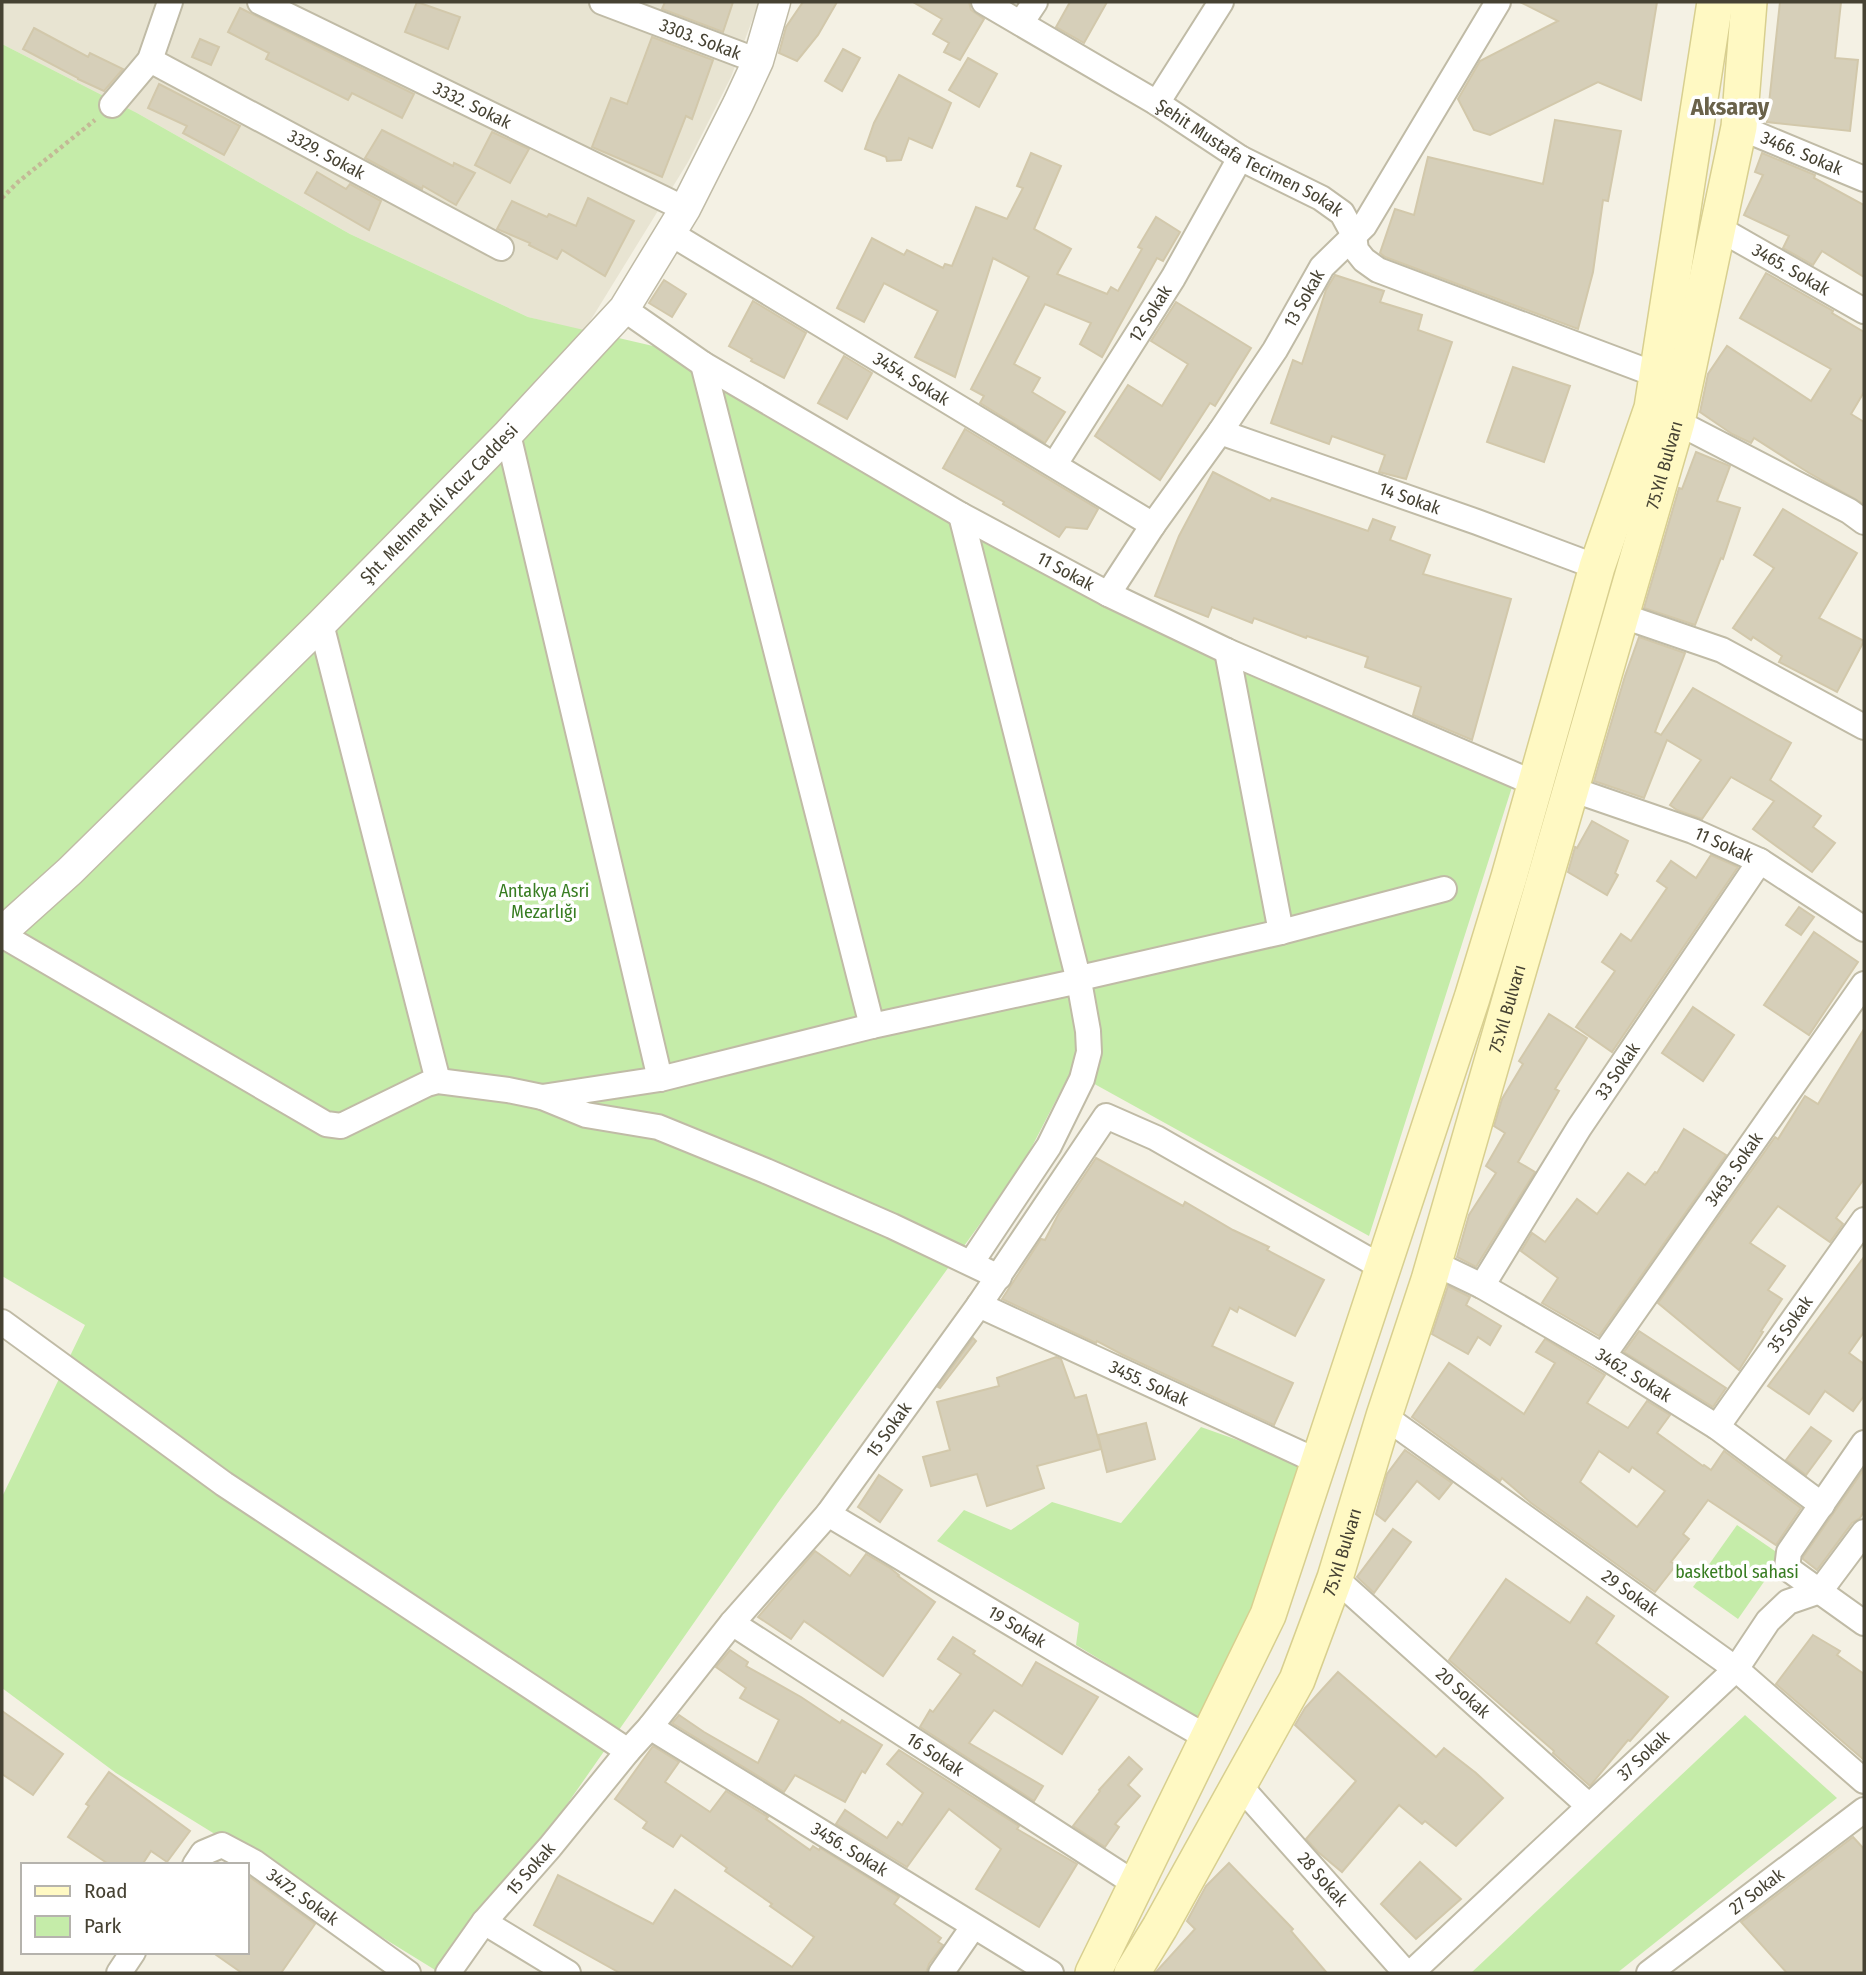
<svg xmlns="http://www.w3.org/2000/svg" width="1866" height="1975" viewBox="0 0 1866 1975" font-family="'Fira Sans Condensed',sans-serif">
  <style>
    .residential { fill: #e8e4d2 }
    .green { fill: #c5eca9 }
    .building { fill: #d6cfb9; stroke: #d2c8ab; stroke-width: 2; fill-rule: evenodd }
    .lines { fill: none; stroke-linecap: round; stroke-linejoin: round }
    .minor-casing { stroke: #c0bba6; stroke-width: 28 }
    .tertiary-casing { stroke: #c0bba6; stroke-width: 33 }
    .secondary-casing { stroke: #d8cf8f; stroke-width: 38 }
    .path { stroke: #c3b996; stroke-width: 4.5; stroke-dasharray: 3.5 3.5; stroke-linecap: butt }
    .minor { stroke: #fff; stroke-width: 24 }
    .tertiary { stroke: #fff; stroke-width: 30 }
    .secondary { stroke: #fff9c3; stroke-width: 35 }
    .labels { text-anchor: middle; dominant-baseline: central; stroke-width: 7; stroke-linejoin: round; paint-order: stroke }
    .street-label { font-size: 18px; fill: #464233; stroke: #fff }
    .park-label { font-size: 18px; fill: #387d22; stroke: #fff }
    .district-label { font-size: 24px; font-weight: bold; fill: #6a624a; stroke: #fff }
  </style>
  <rect width="100%" height="100%" fill="#f4f1e4"/>
  <!-- residential -->
  <path class="residential" d="M2,2H759L731,77L688,162L584,331L528,317L350,234L137,113L2,44Z"/>
  <!-- green -->
  <g class="green">
    <path d="M2,44L137,113L350,234L528,317L666,349L916,488L1512,787L1369,1236L1071,1071L1022,1166L777,1504L449,1973H440L116,1773L2,1688V1497L85,1325L2,1276Z"/>
    <path d="M1201,1427L1302,1463L1257,1610L1203,1722L1076,1645L1079,1623L937,1541L964,1510L1011,1530L1052,1502L1121,1523Z"/>
    <path d="M1737,1525L1782,1556L1738,1619L1693,1587Z"/>
    <path d="M1745,1715L1837,1798L1617,1973H1471Z"/>
  </g>
  <!-- building -->
  <g class="building">
    <path d="M417,2L460,17L448,49L405,32Z"/>
    <path d="M665,2H733L723,32L662,9Z"/>
    <path d="M803,2H837L818,35L797,61L779,53L786,27Z"/>
    <path d="M913,2H969L971,10L984,19L960,60L944,52L949,43L933,34L942,19Z"/>
    <path d="M1070,2H1107L1084,43L1056,27Z"/>
    <path d="M1520,2H1657L1641,100L1598,82L1490,135L1474,130L1458,99L1480,61L1558,21Z"/>
    <path d="M1780,2H1841L1835,58L1858,60L1850,131L1767,122Z"/>
    <path d="M240,8L414,94L402,118L352,93L348,100L266,59L269,53L228,32Z"/>
    <path d="M34,28L88,57L90,53L123,69L104,91L78,79V78L23,49Z"/>
    <path d="M652,37L713,60L692,119L686,116L662,177L592,147L611,98L627,104Z"/>
    <path d="M200,39L219,47L211,65L192,57Z"/>
    <path d="M843,49L860,58L842,91L825,81Z"/>
    <path d="M968,58L997,74L979,107L949,90Z"/>
    <path d="M899,75L951,103L932,148L909,138L901,160L887,161L886,157L865,149L874,123Z"/>
    <path d="M159,84L240,126L224,155L183,133L187,126L148,108Z"/>
    <path d="M1555,120L1621,131L1608,201L1603,200L1593,272L1578,329L1385,257L1380,253L1395,209L1414,215L1428,157L1543,184Z"/>
    <path d="M382,130L453,166L454,163L475,173L456,205L423,186L422,189L365,158Z"/>
    <path d="M492,132L529,149L510,183L475,165Z"/>
    <path d="M1031,153L1061,166L1034,229L1071,249L1057,274L1107,294L1111,287L1118,291L1142,249L1138,247L1156,217L1180,232L1163,261L1157,258L1102,357L1080,344L1091,323L1045,304L1014,364L1040,378L1032,392L1065,412L1045,443L980,403L984,396L971,389L1029,277L993,258L955,377L915,357L938,311L884,283L864,322L837,308L872,238L904,255L907,250L943,268L945,264L952,266L976,207L1007,219L1023,188L1017,186Z"/>
    <path d="M1762,153L1815,175L1814,178L1864,205V277L1822,251L1813,265L1783,248L1789,236L1744,215L1763,175L1755,172Z"/>
    <path d="M317,172L346,189L350,184L381,201L369,230L305,193Z"/>
    <path d="M588,198L634,221L605,276L562,250L557,259L529,245L530,243L497,229L512,201L547,217L549,214L576,226Z"/>
    <path d="M1766,273L1833,311L1832,313L1864,332V392L1851,414L1864,422V504L1809,473L1754,438L1751,443L1732,434L1700,412L1708,374L1727,346L1811,401L1831,369L1740,318Z"/>
    <path d="M1335,275L1384,291L1380,302L1422,315L1418,330L1452,342L1406,479L1379,472L1385,455L1332,436L1329,444L1271,423L1293,360L1302,364L1326,290Z"/>
    <path d="M664,280L686,294L672,317L649,303Z"/>
    <path d="M753,301L806,333L784,378L751,361L752,359L729,346Z"/>
    <path d="M1176,302L1251,348L1215,406L1210,403L1160,480L1095,436L1128,385L1162,406L1188,364L1151,341Z"/>
    <path d="M844,356L872,373L847,419L818,403Z"/>
    <path d="M1513,367L1570,386L1544,462L1487,442Z"/>
    <path d="M965,429L1098,509L1087,529L1066,527L1059,537L1003,504L1004,502L943,468Z"/>
    <path d="M1696,452L1730,466L1717,501L1740,508L1723,559L1721,558L1695,625L1644,608L1679,488L1682,489Z"/>
    <path d="M1213,472L1270,501L1272,498L1368,531L1373,519L1395,527L1390,540L1430,555L1423,574L1511,599L1472,740L1413,715L1421,687L1365,667L1368,657L1307,636L1306,638L1254,618L1252,623L1212,607L1208,617L1155,596L1179,536Z"/>
    <path d="M1783,509L1857,553L1819,618L1864,641L1837,692L1779,662L1782,656L1753,637L1751,640L1733,628L1774,568L1754,555Z"/>
    <path d="M1639,637L1685,653L1655,732L1661,735L1693,688L1791,743L1770,780L1821,816L1813,827L1835,843L1812,872L1753,829L1774,801L1731,777L1702,819L1677,810L1670,805L1701,760L1667,740L1644,798L1594,781L1625,676Z"/>
    <path d="M1592,821L1628,841L1615,873L1618,875L1607,895L1568,872L1575,847L1577,848Z"/>
    <path d="M1711,855L1738,867L1612,1052L1576,1027L1615,971L1602,962L1621,934L1631,941L1667,888L1657,881L1671,861L1696,878Z"/>
    <path d="M1799,907L1814,917L1801,935L1786,925Z"/>
    <path d="M1814,932L1858,962L1809,1035L1764,1005Z"/>
    <path d="M1693,1007L1734,1035L1703,1081L1662,1053Z"/>
    <path d="M1549,1014L1587,1038L1555,1089L1559,1091L1518,1162L1535,1172L1476,1267L1457,1257L1469,1215L1496,1173L1486,1166L1505,1133L1494,1126L1502,1099L1523,1064L1519,1061Z"/>
    <path d="M1864,1029V1179L1836,1218L1843,1224L1830,1242L1778,1206L1750,1243L1785,1266L1768,1290L1782,1299L1761,1331L1763,1332L1739,1370L1658,1303L1775,1137L1778,1139L1805,1096L1818,1104Z"/>
    <path d="M1684,1129L1726,1155L1599,1336L1542,1303L1558,1278L1521,1251L1532,1233L1545,1242L1577,1199L1597,1214L1628,1173L1645,1185L1655,1172L1657,1173Z"/>
    <path d="M1096,1158L1183,1206L1185,1202L1233,1230L1269,1247L1267,1250L1324,1280L1295,1336L1239,1307L1237,1312L1230,1308L1212,1346L1293,1383L1274,1425L1123,1355L1097,1341L1096,1343L1002,1299L1041,1239L1045,1240L1059,1213Z"/>
    <path d="M1864,1257V1332L1849,1353L1864,1364V1396L1853,1411L1825,1391L1809,1414L1768,1386Z"/>
    <path d="M1448,1286L1470,1297L1466,1305L1501,1326L1490,1345L1478,1337L1468,1354L1432,1334Z"/>
    <path d="M1639,1331L1726,1388L1713,1407L1624,1352Z"/>
    <path d="M973,1338L976,1341L940,1388L938,1387Z"/>
    <path d="M1545,1339L1605,1375L1587,1403L1628,1428L1647,1401L1670,1415L1657,1433L1703,1466L1704,1465L1711,1470L1724,1451L1801,1508L1776,1545L1708,1500L1683,1534L1689,1539L1671,1562L1676,1565L1655,1592L1531,1503L1502,1478L1500,1481L1412,1417L1449,1363L1524,1414L1555,1363L1536,1352ZM1599,1451L1629,1472L1632,1467L1665,1491L1637,1527L1580,1482Z"/>
    <path d="M1056,1357L1061,1359L1075,1398L1086,1395L1101,1449L1037,1466L1044,1488L987,1506L977,1474L931,1486L923,1457L950,1450L937,1402L999,1386L997,1378Z"/>
    <path d="M1146,1423L1155,1459L1107,1472L1098,1435Z"/>
    <path d="M1811,1427L1831,1441L1806,1475L1786,1460Z"/>
    <path d="M1405,1450L1452,1483L1439,1499L1417,1481L1385,1521L1376,1514L1387,1474Z"/>
    <path d="M1864,1469V1511L1860,1518L1852,1523L1817,1570L1803,1559V1557Z"/>
    <path d="M879,1475L902,1490L880,1522L858,1507Z"/>
    <path d="M1393,1529L1411,1542L1374,1593L1357,1577Z"/>
    <path d="M815,1551L850,1576L866,1554L890,1568L899,1575L898,1576L935,1602L883,1676L804,1621L791,1639L758,1617Z"/>
    <path d="M1506,1579L1570,1623L1587,1597L1614,1616L1596,1643L1668,1697L1630,1741L1628,1740L1590,1786L1553,1753L1554,1751L1449,1660Z"/>
    <path d="M1813,1635L1840,1651L1837,1655L1864,1674V1760L1776,1684Z"/>
    <path d="M953,1637L975,1651L973,1654L1022,1686L1036,1662L1098,1697L1062,1754L994,1710L969,1743L1043,1786L1034,1801L920,1727L930,1710L933,1712L961,1674L938,1659Z"/>
    <path d="M730,1650L748,1662L746,1666L801,1697L840,1723L842,1720L882,1745L865,1773L862,1771L845,1802L795,1775L784,1792L672,1723L679,1715L704,1732L758,1763L779,1720L740,1698L746,1688L716,1667Z"/>
    <path d="M1338,1672L1436,1757L1444,1748L1476,1773L1503,1798L1456,1846L1425,1821L1422,1824L1399,1805L1342,1872L1318,1852L1306,1839L1356,1781L1295,1725L1305,1708Z"/>
    <path d="M2,1711L63,1754L33,1795L2,1774Z"/>
    <path d="M653,1746L679,1762L665,1782L710,1812L726,1791L768,1817L766,1819L810,1850L813,1846L819,1850L820,1848L899,1897L894,1904L941,1938L938,1942L943,1945L929,1964L926,1973H620L534,1925L558,1875L653,1924L675,1890L792,1967L814,1937L770,1906L772,1904L725,1871L727,1868L681,1835L673,1847L643,1828L647,1822L615,1799Z"/>
    <path d="M899,1750L1019,1826L1017,1829L1077,1864L1039,1927L976,1889L1001,1849L949,1809L907,1867L836,1824L845,1810L887,1838L898,1822L902,1825L923,1793L887,1764Z"/>
    <path d="M1129,1757L1142,1769L1128,1785L1140,1796L1115,1824L1119,1827L1105,1847L1073,1826L1100,1791L1099,1790Z"/>
    <path d="M109,1772L190,1831L167,1862L151,1851L142,1865H110L68,1837L89,1806L86,1804Z"/>
    <path d="M1853,1837L1864,1849V1973H1787L1741,1922Z"/>
    <path d="M1420,1862L1461,1899L1416,1939L1381,1904Z"/>
    <path d="M1229,1863L1293,1929L1291,1931L1327,1973H1155L1195,1929L1187,1921L1206,1886Z"/>
    <path d="M247,1875L315,1924L281,1973H242L212,1952H247Z"/>
  </g>
  <g class="lines">
    <!-- minor casing -->
    <g class="minor-casing">
      <g id="minor">
        <path id="s1" d="M260,2L685,209"/>
        <path id="s2" d="M602,2L758,61"/>
        <path id="s3" d="M984,2L1157,103L1240,158L1321,198L1342,213L1354,235L1356,250L1364,260L1378,270L1657,375"/>
        <path d="M1021,23L1035,2"/>
        <path id="s4" d="M150,60L501,248"/>
        <path d="M1157,103L1221,2"/>
        <path d="M112,105L150,60L170,2"/>
        <path id="s5" d="M1739,127L1864,179"/>
        <path id="s6" d="M1718,228L1864,311"/>
        <path id="s7" d="M670,233L1153,525"/>
        <path id="s8" d="M624,309L703,364L961,515L1108,594L1227,651L1536,784"/>
        <path d="M703,364L872,1026"/>
        <path d="M1677,422L1849,511L1864,522"/>
        <path id="s9" d="M1220,432L1477,522L1597,567"/>
        <path d="M508,434L660,1079"/>
        <path id="s10" d="M1055,464L1173,278L1240,158"/>
        <path d="M961,515L1079,981L1088,1031L1089,1052L1082,1079L1049,1146L971,1263"/>
        <path id="s11" d="M1108,594L1153,525L1220,432L1275,350L1322,267L1364,226L1498,2"/>
        <path d="M1620,615L1722,650L1864,727"/>
        <path d="M321,624L438,1081"/>
        <path d="M1227,651L1281,932"/>
        <path id="s12" d="M1571,789L1693,831L1760,861L1864,929"/>
        <path d="M2,935L326,1124L341,1126L427,1084L438,1081L508,1090L542,1097L586,1115L658,1127L766,1171L892,1226L999,1277"/>
        <path d="M542,1097L660,1079L872,1026L1079,981L1080,978L1281,932L1444,889"/>
        <path id="s13" d="M1434,1263L1482,1286L1603,1356L1717,1427L1822,1505"/>
        <path id="s14" d="M1482,1286L1579,1128L1760,861"/>
        <path id="s15" d="M979,1305L1319,1462"/>
        <path d="M2,1322L224,1484L628,1751"/>
        <path id="s16" d="M1603,1356L1864,984"/>
        <path id="s17" d="M1384,1416L1736,1669L1864,1781"/>
        <path id="s18" d="M1717,1427L1864,1220"/>
        <path d="M1864,1443L1789,1552L1787,1568L1864,1623"/>
        <path id="s19" d="M828,1514L1081,1665L1208,1738"/>
        <path id="s20" d="M1335,1578L1589,1806"/>
        <path id="s21" d="M732,1623L1137,1885"/>
        <path id="s22" d="M650,1727L1051,1973"/>
        <path id="s23" d="M1239,1785L1406,1973"/>
        <path id="s24" d="M195,1865L203,1853L222,1845L254,1862L408,1973"/>
        <path d="M484,1922L568,1973"/>
        <path d="M119,1973L133,1952"/>
        <path id="s25" d="M448,1973L484,1922L550,1847L628,1751L650,1727L732,1623L828,1514L979,1305L1106,1116L1156,1138L1383,1268"/>
        <path d="M941,1973L973,1927"/>
        <path id="s26" d="M1411,1973L1736,1669L1768,1621L1788,1602L1820,1591L1864,1532"/>
        <path id="s27" d="M1649,1973L1864,1810"/>
      </g>
    </g>
    <!-- tertiary casing -->
    <g class="tertiary-casing">
      <g id="tertiary">
        <path id="s28" d="M2,932L70,871L321,624L508,434L624,309L685,209L738,104L758,61L775,2"/>
      </g>
    </g>
    <!-- secondary casing -->
    <g class="secondary-casing">
      <g id="secondary">
        <path d="M1093,1973L1268,1615L1472,998L1509,877L1597,567L1652,408L1715,2"/>
        <path id="s29" d="M1132,1973L1160,1927L1297,1680L1335,1578L1384,1416L1429,1280L1677,422L1739,127L1749,2"/>
      </g>
    </g>
    <!-- path -->
    <path class="path" d="M2,198L18,182L95,120"/>
    <!-- minor -->
    <use href="#minor" class="minor"/>
    <!-- tertiary -->
    <use href="#tertiary" class="tertiary"/>
    <!-- secondary -->
    <use href="#secondary" class="secondary"/>
  </g>
  <g class="labels">
    <!-- street labels -->
    <g class="street-label">
      <text stroke="none"><textPath href="#s2" startOffset="105">3303. Sokak</textPath></text>
      <text stroke="none"><textPath href="#s1" startOffset="236">3332. Sokak</textPath></text>
      <text stroke="none"><textPath href="#s5" startOffset="68">3466. Sokak</textPath></text>
      <text stroke="none"><textPath href="#s4" startOffset="200">3329. Sokak</textPath></text>
      <text stroke="none"><textPath href="#s3" startOffset="308">Şehit Mustafa Tecimen Sokak</textPath></text>
      <text stroke="none"><textPath href="#s6" startOffset="84">3465. Sokak</textPath></text>
      <text stroke="none"><textPath href="#s11" startOffset="355">13 Sokak</textPath></text>
      <text stroke="none"><textPath href="#s10" startOffset="178">12 Sokak</textPath></text>
      <text stroke="none"><textPath href="#s7" startOffset="282">3454. Sokak</textPath></text>
      <text stroke="none"><textPath href="#s29" startOffset="1606">75.Yıl Bulvarı</textPath></text>
      <text stroke="none"><textPath href="#s9" startOffset="201">14 Sokak</textPath></text>
      <text stroke="none"><textPath href="#s28" startOffset="612">Şht. Mehmet Ali Acuz Caddesi</textPath></text>
      <text stroke="none"><textPath href="#s8" startOffset="514">11 Sokak</textPath></text>
      <text stroke="none"><textPath href="#s12" startOffset="163">11 Sokak</textPath></text>
      <text stroke="none"><textPath href="#s29" startOffset="1040">75.Yıl Bulvarı</textPath></text>
      <text stroke="none"><textPath href="#s14" startOffset="254">33 Sokak</textPath></text>
      <text stroke="none"><textPath href="#s16" startOffset="228">3463. Sokak</textPath></text>
      <text stroke="none"><textPath href="#s18" startOffset="126">35 Sokak</textPath></text>
      <text stroke="none"><textPath href="#s13" startOffset="229">3462. Sokak</textPath></text>
      <text stroke="none"><textPath href="#s15" startOffset="187">3455. Sokak</textPath></text>
      <text stroke="none"><textPath href="#s25" startOffset="700">15 Sokak</textPath></text>
      <text stroke="none"><textPath href="#s29" startOffset="472">75.Yıl Bulvarı</textPath></text>
      <text stroke="none"><textPath href="#s17" startOffset="303">29 Sokak</textPath></text>
      <text stroke="none"><textPath href="#s19" startOffset="220">19 Sokak</textPath></text>
      <text stroke="none"><textPath href="#s20" startOffset="172">20 Sokak</textPath></text>
      <text stroke="none"><textPath href="#s21" startOffset="242">16 Sokak</textPath></text>
      <text stroke="none"><textPath href="#s26" startOffset="318">37 Sokak</textPath></text>
      <text stroke="none"><textPath href="#s22" startOffset="234">3456. Sokak</textPath></text>
      <text stroke="none"><textPath href="#s25" startOffset="133">15 Sokak</textPath></text>
      <text stroke="none"><textPath href="#s23" startOffset="126">28 Sokak</textPath></text>
      <text stroke="none"><textPath href="#s27" startOffset="135">27 Sokak</textPath></text>
      <text stroke="none"><textPath href="#s24" startOffset="131">3472. Sokak</textPath></text>
    </g>
    <!-- park labels -->
    <g class="park-label">
      <text x="544" y="891">Antakya Asri<tspan x="544" dy="21">Mezarlığı</tspan></text>
      <text x="1737" y="1572">basketbol sahasi</text>
    </g>
    <!-- district labels -->
    <g class="district-label">
      <text x="1730" y="107">Aksaray</text>
    </g>
  </g>
  <!-- border -->
  <rect width="1866" height="1975" fill="none" stroke="#464233" stroke-width="7"/>
  <!-- legend -->
  <rect x="21" y="1863" width="228" height="91" fill="#ffffff" stroke="#b5b3ad" stroke-width="2"/>
  <rect x="35" y="1886" width="35" height="10" fill="#fff9c3" stroke="#b5b3ad" stroke-width="2"/>
  <text x="84" y="1898" font-size="21" fill="#464233">Road</text>
  <rect x="35" y="1916" width="35" height="21" fill="#c5eca9" stroke="#b5b3ad" stroke-width="2"/>
  <text x="84" y="1933" font-size="21" fill="#464233">Park</text>
</svg>
